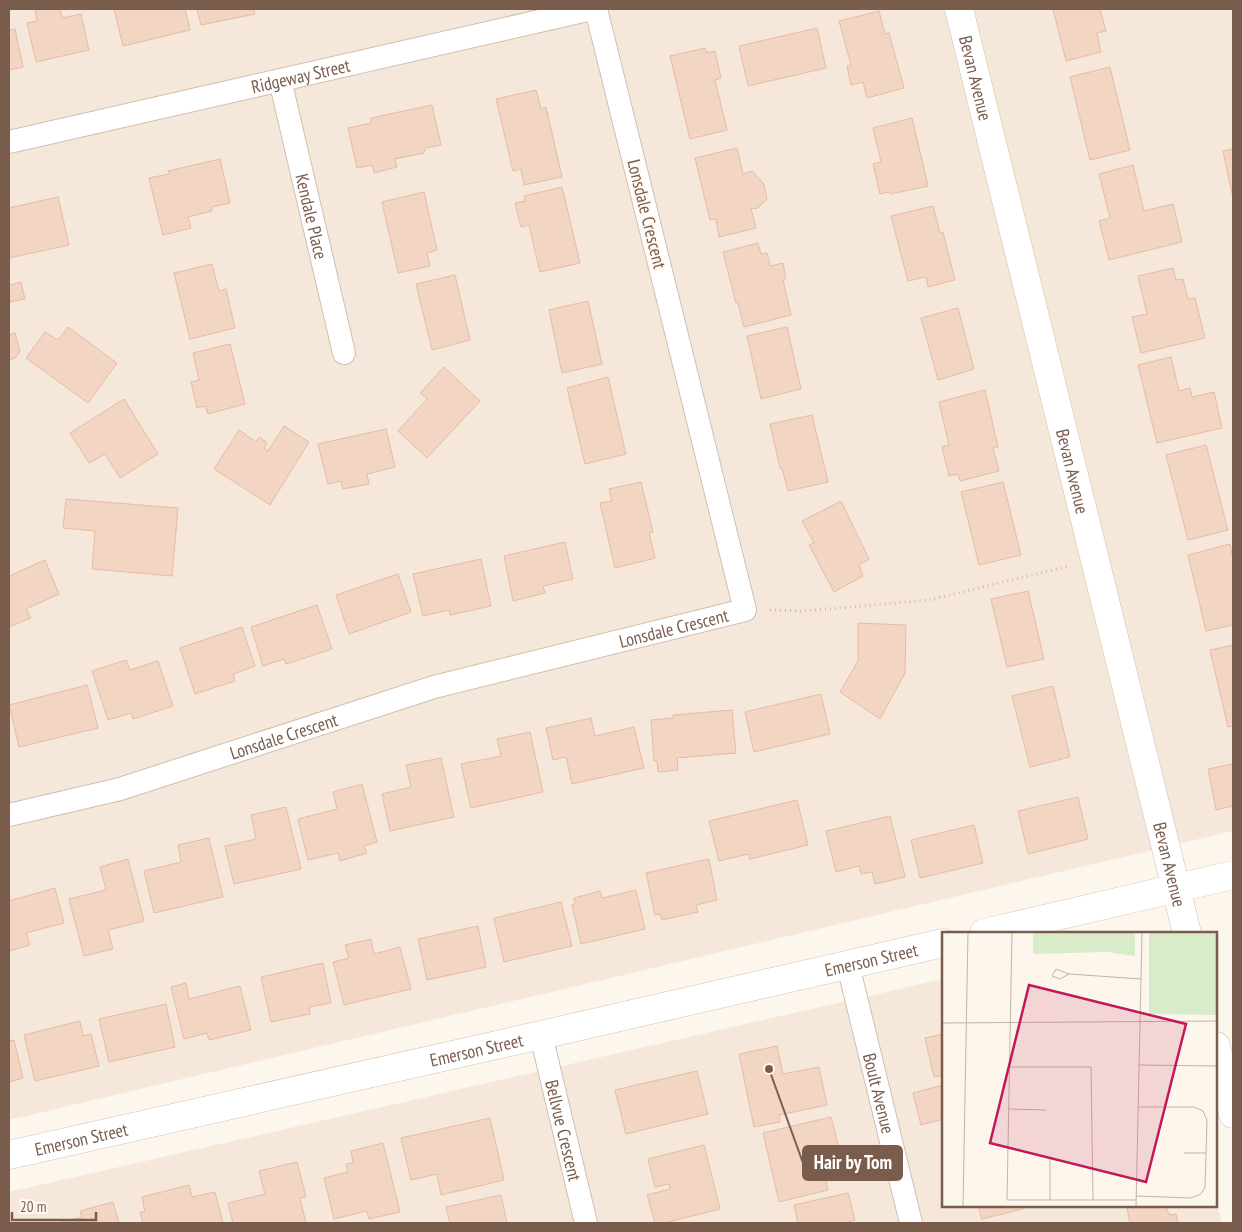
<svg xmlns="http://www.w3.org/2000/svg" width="1242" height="1232" viewBox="0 0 1242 1232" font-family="'PT Sans Narrow',sans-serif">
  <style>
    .residential { fill: #f5e8da }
    .building { fill: #f3d5c3; stroke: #e6bba3 }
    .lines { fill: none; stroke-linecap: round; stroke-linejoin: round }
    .minor-casing { stroke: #d1beb0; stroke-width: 24 }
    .tertiary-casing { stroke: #d1beb0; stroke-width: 29 }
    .secondary-casing { stroke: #d6c0b0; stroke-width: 29 }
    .path { stroke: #d9b8a5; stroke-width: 3; stroke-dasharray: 1 4; stroke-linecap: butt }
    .minor { stroke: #fff; stroke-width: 22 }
    .tertiary { stroke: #fff; stroke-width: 28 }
    .secondary { stroke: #fff; stroke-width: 28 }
    .labels { text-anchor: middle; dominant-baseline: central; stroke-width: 4.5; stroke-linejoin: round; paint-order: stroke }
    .street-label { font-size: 18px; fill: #7a5c4d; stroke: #fffaf3 }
    .inset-road { fill: none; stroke: #c5b3a7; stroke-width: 1 }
    .view { fill: #c2185b; fill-opacity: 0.15; stroke: #c2185b; stroke-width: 2.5 }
    .inset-edge { fill: none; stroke: #7a5c4d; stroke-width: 2.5 }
    .leader { fill: none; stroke: #7a5c4d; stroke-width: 2 }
    .callout-dot { fill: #7a5c4d; stroke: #fffaf3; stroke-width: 2 }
    .callout { fill: #7a5c4d; stroke: #7a5c4d; stroke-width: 2 }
    .callout-label { font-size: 19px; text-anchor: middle; font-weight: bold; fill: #fff }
  </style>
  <rect width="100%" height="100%" fill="#fdf6ec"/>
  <!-- residential -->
  <g class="residential">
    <path d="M9,9H1233V831L9,1120Z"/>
    <path d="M943,979V1206H1216V1200L1222,1223H9V1192Z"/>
  </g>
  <!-- building -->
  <g class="building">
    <path d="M35,9H60L62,18L81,14L89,50L36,62L27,23L37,21Z"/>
    <path d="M114,9H185L190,30L123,46Z"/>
    <path d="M197,9H254L255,14L201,25Z"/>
    <path d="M1053,9H1100L1106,31L1097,33L1101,52L1066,61Z"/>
    <path d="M879,11L885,34L889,33L904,88L867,98L863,82L851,85L847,66L851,65L839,21Z"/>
    <path d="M817,28L826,68L748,86L739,46Z"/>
    <path d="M15,29L23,67L9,70V30Z"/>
    <path d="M705,48L707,53L715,51L721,78L715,80L727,130L690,139L670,56Z"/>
    <path d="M1110,67L1130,150L1090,160L1070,77Z"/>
    <path d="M536,90L541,109L546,107L562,177L524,185L521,169L513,171L496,99Z"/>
    <path d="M432,105L441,145L425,148L424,153L395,159L397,167L374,173L372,165L357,168L348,128L371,123V118Z"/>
    <path d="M912,118L928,186L891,194L890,192L880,194L873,164L881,162L873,128Z"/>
    <path d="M737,148L743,174L752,171L764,184L767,199L758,208L751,209L756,228L719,237L716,219L710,220L695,158Z"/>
    <path d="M1233,149V198L1223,151Z"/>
    <path d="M220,159L230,203L212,207V211L188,217L191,228L163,235L149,178L169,174L168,171Z"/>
    <path d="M1133,165L1144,211L1173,204L1182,242L1109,260L1099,221L1110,218L1099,174Z"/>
    <path d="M562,187L580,263L540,272L529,225L521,227L515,203L525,201L524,196Z"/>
    <path d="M424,192L437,250L427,253L430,266L398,273L382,202Z"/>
    <path d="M58,197L69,245L9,258V208Z"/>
    <path d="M933,206L940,233L943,232L955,280L928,287L926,277L908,281L891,216Z"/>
    <path d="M758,243L761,254L767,253L770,266L783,263L786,278L783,280L791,315L744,327L738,303H736L723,252Z"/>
    <path d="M212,264L219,291L226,289L235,328L190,339L174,273Z"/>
    <path d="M1173,268L1176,280L1183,279L1188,299L1195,298L1205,338L1141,353L1132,317L1147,314L1138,276Z"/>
    <path d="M455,275L470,340L432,350L416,284Z"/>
    <path d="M21,282L25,299L10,302L9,285Z"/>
    <path d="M588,301L602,364L562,373L549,310Z"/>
    <path d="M958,308L974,369L938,380L921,318Z"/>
    <path d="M68,327L117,363L88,403L26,358L45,332L58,340Z"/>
    <path d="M787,327L801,389L761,399L747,336Z"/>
    <path d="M15,333L20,352L15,358L9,360V335Z"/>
    <path d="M230,344L245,404L208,414L205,406L197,408L191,382L199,380L193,353Z"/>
    <path d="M1171,357L1179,391L1190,388L1192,397L1214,392L1222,428L1157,443L1138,365Z"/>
    <path d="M444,367L480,401L427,458L398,431L427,399L420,393Z"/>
    <path d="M608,377L626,454L585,464L567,388Z"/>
    <path d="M985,390L998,447L993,448L999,471L960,481L958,474L949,476L942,447L949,445L939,402Z"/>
    <path d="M124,399L158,454L120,478L105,454L89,463L70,433Z"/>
    <path d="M812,415L828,482L788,491L782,468H780L770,424Z"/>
    <path d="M284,426L309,442L270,505L214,469L239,430L256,442L259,437L267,443L264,448L268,451Z"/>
    <path d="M386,429L395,467L367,474L369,484L343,489L341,481L328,484L318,444Z"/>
    <path d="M1206,445L1228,530L1188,540L1166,455Z"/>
    <path d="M641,482L653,532L649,533L655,558L615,568L600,503L612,501L609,489Z"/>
    <path d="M1003,482L1021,555L979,565L961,492Z"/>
    <path d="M66,499L178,508L172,576L92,569L95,531L63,528Z"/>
    <path d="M841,501L869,559L859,565L863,576L834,592L809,545L814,543L802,521Z"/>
    <path d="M565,542L573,579L543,586L545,593L513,601L504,556Z"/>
    <path d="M1230,544L1233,560V625L1206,631L1188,555Z"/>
    <path d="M481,559L491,606L450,615L449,610L423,616L413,574Z"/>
    <path d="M45,560L59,594L26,609L31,618L9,627V576Z"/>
    <path d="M398,574L411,612L349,634L336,595Z"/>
    <path d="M1028,591L1044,659L1007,667L991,599Z"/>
    <path d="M317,605L332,649L286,664L284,659L263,666L251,627Z"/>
    <path d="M858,623L906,625L905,673L880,719L840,692L858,661Z"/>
    <path d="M242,627L255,666L233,674L235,681L195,694L180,648Z"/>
    <path d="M1233,645V726L1228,727L1210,650Z"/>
    <path d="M126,660L130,670L158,661L173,706L133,719L131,713L108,720L92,671Z"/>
    <path d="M87,685L98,728L19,747L9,705Z"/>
    <path d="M1053,686L1070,757L1030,767L1012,696Z"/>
    <path d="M821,694L830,734L754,752L745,712Z"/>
    <path d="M732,710L736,753L677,758L678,770L658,772L657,761H654L651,720L673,718V715Z"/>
    <path d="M591,718L595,736L634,727L644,768L572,784L566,757L553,760L546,728Z"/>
    <path d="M530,732L543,792L471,808L461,764L501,756L497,739Z"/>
    <path d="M441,758L454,817L390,831L382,794L411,787L406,765Z"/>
    <path d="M1233,764V806L1216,810L1208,769Z"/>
    <path d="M362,784L377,842L364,846L367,853L340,861L338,853L308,860L298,819L337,809L333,792Z"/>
    <path d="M1078,797L1088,839L1028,854L1018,811Z"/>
    <path d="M797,800L808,845L750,859L748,854L719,861L709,821Z"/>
    <path d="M286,807L301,869L234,884L225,846L256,839L251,815Z"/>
    <path d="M890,816L905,877L875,884L872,872L861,874L859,866L836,872L826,831Z"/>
    <path d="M974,825L983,863L920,878L911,840Z"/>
    <path d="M209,838L223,897L154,913L144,871L181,862L178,845Z"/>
    <path d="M128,859L144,921L108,930L113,949L84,956L69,899L106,890L100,867Z"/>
    <path d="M709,859L717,900L696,905L698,912L662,920L660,914L655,915L646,873Z"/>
    <path d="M55,888L64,923L26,933L30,945L9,951V901Z"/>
    <path d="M636,890L645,929L581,944L572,905L575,904L574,898L600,891L602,898Z"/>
    <path d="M561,902L572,946L504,962L494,918Z"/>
    <path d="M478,926L486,967L427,980L418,939Z"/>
    <path d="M371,939L374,954L400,947L411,989L344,1005L333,962L349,958L345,945Z"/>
    <path d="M323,963L331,1003L309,1007L310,1014L271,1022L261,977Z"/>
    <path d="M186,983L189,999L240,986L251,1030L209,1040L207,1033L184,1039L171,987Z"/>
    <path d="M166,1004L175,1047L109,1062L99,1019Z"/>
    <path d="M80,1021L83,1036L91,1034L99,1066L35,1081L24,1035Z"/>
    <path d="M943,1034V1075L934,1077L925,1038Z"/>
    <path d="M14,1040L23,1078L9,1082V1041Z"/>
    <path d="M777,1046L783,1074L819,1067L827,1105L779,1115L780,1122L754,1127L739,1054Z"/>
    <path d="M697,1071L708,1114L626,1134L615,1090Z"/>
    <path d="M943,1085V1119L921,1125L913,1093Z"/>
    <path d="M831,1117L840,1152L820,1157L828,1190L779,1202L763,1133Z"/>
    <path d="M490,1118L504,1180L441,1195L437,1174L411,1180L401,1138Z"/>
    <path d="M383,1143L400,1212L369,1219L367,1211L334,1219L324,1178L348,1172L346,1164L353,1163L351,1151Z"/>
    <path d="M704,1145L720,1209L664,1223H655L647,1195L670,1189L669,1184L655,1187L648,1159Z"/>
    <path d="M297,1162L306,1197L300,1198L306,1223H233L228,1203L265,1194L259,1171Z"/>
    <path d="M189,1185L192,1197L215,1192L223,1223H143L140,1212H145L142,1197Z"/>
    <path d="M848,1193L855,1220L845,1223H798L794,1205Z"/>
    <path d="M501,1195L507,1223H450L446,1207Z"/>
    <path d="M113,1202L119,1223H58L82,1217L80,1211Z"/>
    <path d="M978,1206H1023V1209L982,1219Z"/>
    <path d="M1135,1206H1166L1169,1215L1176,1214L1178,1223H1130L1127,1208Z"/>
  </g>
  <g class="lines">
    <!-- minor casing -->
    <g class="minor-casing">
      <g id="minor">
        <path id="s1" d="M280,80L344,353"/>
        <path id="s2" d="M9,142L592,9"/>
        <path id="s3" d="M9,815L120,789L434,687L745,610L596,9"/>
        <path id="s4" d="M848,965L911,1223"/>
        <path id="s5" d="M541,1035L586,1223"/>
      </g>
    </g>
    <!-- tertiary casing -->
    <g class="tertiary-casing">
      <g id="tertiary">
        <path id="s6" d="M959,9L1187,933"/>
        <path d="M1216,1046L1233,1114"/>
      </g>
    </g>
    <!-- secondary casing -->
    <g class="secondary-casing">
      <g id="secondary">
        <path d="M984,933L1233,875"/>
        <path id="s7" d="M9,1155L541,1035L943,943"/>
      </g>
    </g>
    <!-- path -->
    <path class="path" d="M770,610L804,611L929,600L1070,566"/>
    <!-- minor -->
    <use href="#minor" class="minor"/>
    <!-- tertiary -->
    <use href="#tertiary" class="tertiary"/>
    <!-- secondary -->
    <use href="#secondary" class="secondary"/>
  </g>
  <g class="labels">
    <!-- street labels -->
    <g class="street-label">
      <text stroke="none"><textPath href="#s2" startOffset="299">Ridgeway Street</textPath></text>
      <text stroke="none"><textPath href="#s6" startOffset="71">Bevan Avenue</textPath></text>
      <text transform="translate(647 214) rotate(76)">Lonsdale Crescent</text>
      <text stroke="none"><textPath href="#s1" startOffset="140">Kendale Place</textPath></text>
      <text stroke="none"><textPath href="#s6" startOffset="476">Bevan Avenue</textPath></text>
      <text stroke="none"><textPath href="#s3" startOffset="691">Lonsdale Crescent</textPath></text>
      <text stroke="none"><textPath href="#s3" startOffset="286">Lonsdale Crescent</textPath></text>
      <text stroke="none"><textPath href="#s6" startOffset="881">Bevan Avenue</textPath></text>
      <text stroke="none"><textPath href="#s7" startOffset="884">Emerson Street</textPath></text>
      <text stroke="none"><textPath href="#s7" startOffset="479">Emerson Street</textPath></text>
      <text stroke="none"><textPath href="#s4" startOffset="132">Boult Avenue</textPath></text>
      <text stroke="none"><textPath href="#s5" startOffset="98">Bellvue Crescent</textPath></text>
      <text stroke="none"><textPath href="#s7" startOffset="74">Emerson Street</textPath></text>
    </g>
  </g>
  <!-- overview -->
  <g transform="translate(942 932)">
    <rect width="275" height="275" fill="#fdf6ec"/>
    <path d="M91,0H193V24L165,20L91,22ZM207,0H275V83L207,82Z" fill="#d8ecc9"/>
    <path class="inset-road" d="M70,0L65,268H194M127,42L118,47L110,44L114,37L127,42L199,47M0,91L275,89M197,133L275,134M68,135H149L151,268M67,177L104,178M242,221H264M194,264L249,266L259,262L263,255L265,188L261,179L252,175H197M108,268V225M21,275L26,0M194,275L200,0"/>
    <path class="view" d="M87,53L244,92L204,250L48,211Z"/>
    <rect width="275" height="275" class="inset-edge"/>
  </g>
  <!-- callouts -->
  <path class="leader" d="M769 1069L803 1163"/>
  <circle class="callout-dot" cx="769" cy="1069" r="5"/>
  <rect class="callout" x="803" y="1146" width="99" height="34" rx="5"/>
  <g class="callout-label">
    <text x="853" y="1169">Hair by Tom</text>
  </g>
  <!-- border -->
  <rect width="1242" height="1232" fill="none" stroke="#7a5c4d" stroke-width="20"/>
  <!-- scale -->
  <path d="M12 1212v8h84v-8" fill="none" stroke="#7a5c4d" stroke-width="2.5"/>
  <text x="20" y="1212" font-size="15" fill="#7a5c4d" stroke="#fffaf3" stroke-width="4" paint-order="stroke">20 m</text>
</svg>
